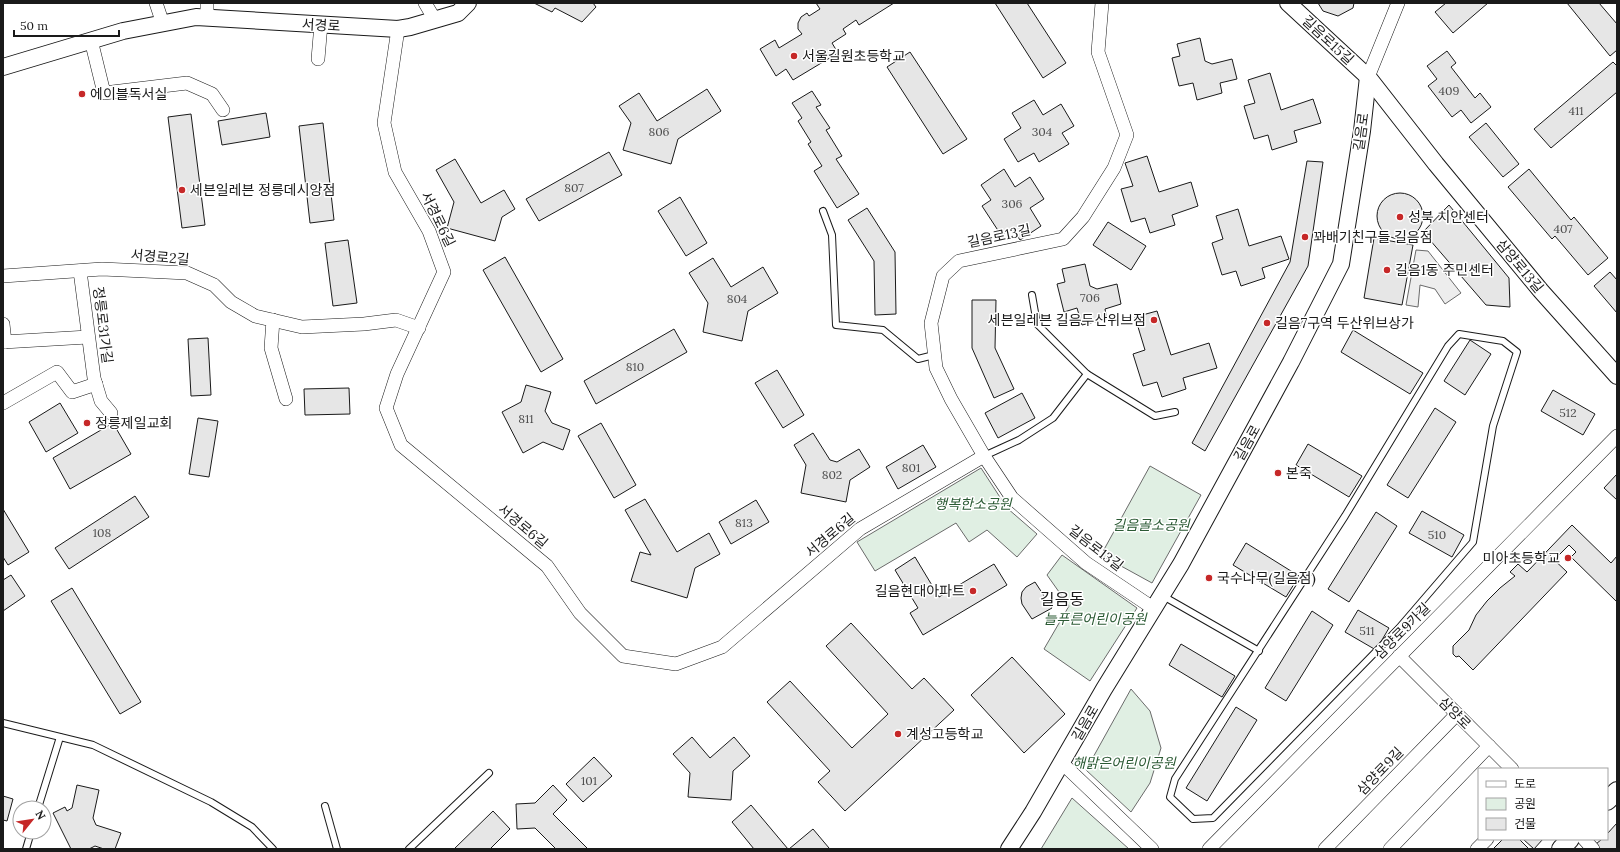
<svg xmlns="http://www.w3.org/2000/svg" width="1620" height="852" viewBox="0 0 1620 852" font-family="Lora,'Noto Sans KR',serif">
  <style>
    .green { fill: #e0efe3; stroke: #6a6a6a }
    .parking { fill: #ededed; stroke: #6a6a6a }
    .building { fill: #e6e6e6; stroke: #1a1a1a }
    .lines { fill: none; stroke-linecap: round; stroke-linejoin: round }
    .service-casing { stroke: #1a1a1a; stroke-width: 8 }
    .minor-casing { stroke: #1a1a1a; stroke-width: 14 }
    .tertiary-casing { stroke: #1a1a1a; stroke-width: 18 }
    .secondary-casing { stroke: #1a1a1a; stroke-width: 20 }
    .service { stroke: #fff; stroke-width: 6 }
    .minor { stroke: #fff; stroke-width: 13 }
    .tertiary { stroke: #fff; stroke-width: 16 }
    .secondary { stroke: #fff; stroke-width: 18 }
    .poi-dot { fill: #c62828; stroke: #fff; stroke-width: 1.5 }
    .labels { text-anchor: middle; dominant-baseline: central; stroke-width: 3; stroke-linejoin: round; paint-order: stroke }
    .number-label { font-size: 12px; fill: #4d4d4d }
    .street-label { font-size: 14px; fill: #1a1a1a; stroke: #fff }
    .poi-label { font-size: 14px; fill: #1a1a1a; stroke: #fff; text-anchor: start }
    .park-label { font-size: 14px; font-style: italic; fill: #2b5a34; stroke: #fff }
    .quarter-label { font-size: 16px; fill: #1a1a1a; stroke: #fff }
  </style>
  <rect width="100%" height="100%" fill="#fff"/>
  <!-- green -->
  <g class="green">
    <path d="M1150,466L1201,495L1152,583L1101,555Z"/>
    <path d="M981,468L1007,508L1037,534L1017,557L987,530L969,542L956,523L875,571L857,542Z"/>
    <path d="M1062,555L1137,608L1090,681L1044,649L1069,606L1047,575Z"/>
    <path d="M1131,689L1150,711L1161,748L1150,783L1131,812L1086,770Z"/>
    <path d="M1072,798L1129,849H1041Z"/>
  </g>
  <!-- parking -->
  <path class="parking" d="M1416,250L1428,251L1461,293L1445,304L1435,289L1420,285L1418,307L1406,305Z"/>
  <!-- building -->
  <g class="building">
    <path d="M534,3H593L596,7L582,22L555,8L552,12Z"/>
    <path d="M816,3H894L859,25L856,20L843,29L846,34L832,43L838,53L793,80L786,69L776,76L760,49L775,40L779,48L802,34L798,29V23L801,17L807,13L809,16L820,9Z"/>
    <path d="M995,3H1027L1066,63L1043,78Z"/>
    <path d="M1318,3H1354L1353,8L1338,16L1323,11Z"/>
    <path d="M1446,3H1488L1453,33L1435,12Z"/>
    <path d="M1567,3H1599L1617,24V50L1610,56Z"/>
    <path d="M1200,38L1205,61L1212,64L1232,59L1237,79L1220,83L1222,93L1197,100L1193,83L1179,86L1172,58L1180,56L1177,44Z"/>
    <path d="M1447,51L1456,63L1451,67L1475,98L1480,93L1491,107L1471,123L1461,110L1452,117L1428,86L1437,79L1427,66Z"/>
    <path d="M910,52L967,139L943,154L887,67Z"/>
    <path d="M1613,62L1617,66V92L1551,148L1534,129Z"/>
    <path d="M1270,73L1281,110L1313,99L1321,123L1294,131L1297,142L1272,150L1268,135L1254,139L1244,106L1255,103L1248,80Z"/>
    <path d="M707,89L721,111L678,139L671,164L623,150L631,123L619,106L639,93L657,121Z"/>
    <path d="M812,91L821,105L816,107L830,128L826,130L842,156L836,159L859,194L837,208L814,171L822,166L808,144L811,142L798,121L802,118L792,103Z"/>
    <path d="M1034,100L1043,115L1061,104L1074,126L1062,133L1069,144L1039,162L1034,153L1018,162L1004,139L1021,128L1012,113Z"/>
    <path d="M266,113L270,137L222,145L218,121Z"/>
    <path d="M191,114L205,225L182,228L168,117Z"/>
    <path d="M323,123L334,220L310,223L299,126Z"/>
    <path d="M1486,123L1519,164L1503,177L1469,137Z"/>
    <path d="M609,152L622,175L539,221L526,199Z"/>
    <path d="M1147,156L1159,192L1191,182L1198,206L1172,215L1175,225L1150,233L1145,218L1131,222L1121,189L1133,186L1125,163Z"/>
    <path d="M455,159L481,203L504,190L515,209L502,217L495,241L447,228L454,202L436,170Z"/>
    <path d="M1307,161L1323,162L1308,266L1205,451L1192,443L1290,262Z"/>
    <path d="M1004,169L1015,187L1030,177L1044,199L1030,208L1041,226L1020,240L1012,228L1001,235L982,206L991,200L981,185Z"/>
    <path d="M1529,169L1571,220L1574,217L1608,258L1588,275L1555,236L1552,239L1508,187Z"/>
    <circle cx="1400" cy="216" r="23"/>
    <path d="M680,197L707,243L686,256L658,211Z"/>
    <path d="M1449,205L1509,278L1510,307L1486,305L1423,232Z"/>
    <path d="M867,208L895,252L896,314L875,315L874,261L848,220Z"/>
    <path d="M1238,209L1249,246L1281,236L1289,259L1262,268L1265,278L1241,286L1236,271L1222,275L1212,243L1223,239L1216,216Z"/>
    <path d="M1108,222L1146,246L1131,270L1093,245Z"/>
    <path d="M1374,238L1413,245L1402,305L1364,298Z"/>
    <path d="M348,240L357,303L333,306L325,243Z"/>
    <path d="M505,257L563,359L541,372L483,270Z"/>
    <path d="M713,258L731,287L763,267L778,293L748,311L742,341L703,332L708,303L689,273Z"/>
    <path d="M1085,264L1090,286L1097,289L1117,284L1121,304L1105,309L1107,319L1082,325L1077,308L1064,312L1057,284L1065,282L1062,269Z"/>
    <path d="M1610,272L1617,280V313L1594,286Z"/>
    <path d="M972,300H996L995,348L1014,389L994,398L972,348Z"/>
    <path d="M1157,311L1171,355L1209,343L1217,368L1183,378L1186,389L1162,397L1157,382L1143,386L1133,354L1145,350L1135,317Z"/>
    <path d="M674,329L687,352L596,404L584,381Z"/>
    <path d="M1353,330L1423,373L1410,394L1341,352Z"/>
    <path d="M208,338L211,395L191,396L188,339Z"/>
    <path d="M1470,340L1491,354L1465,395L1444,381Z"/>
    <path d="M777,370L804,415L783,428L755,383Z"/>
    <path d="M526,385L551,392L545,411L552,423L570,430L563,450L543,442L523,453L502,412L521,402Z"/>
    <path d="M349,388L350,414L305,415L304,389Z"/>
    <path d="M1553,390L1595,414L1583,435L1541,411Z"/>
    <path d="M1022,393L1035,418L998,438L985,413Z"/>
    <path d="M60,403L78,433L46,452L29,422Z"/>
    <path d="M1435,408L1456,422L1408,498L1387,485Z"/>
    <path d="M198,418L218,421L209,477L189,474Z"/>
    <path d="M113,423L131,454L70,489L53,458Z"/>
    <path d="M601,423L636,485L614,498L578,436Z"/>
    <path d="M813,433L830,460L837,462L859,449L870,467L850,480L846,502L801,493L806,465L794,445Z"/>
    <path d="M1308,444L1362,476L1349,497L1296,465Z"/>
    <path d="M923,445L936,467L898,489L886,467Z"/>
    <path d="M1617,474V500L1604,488Z"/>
    <path d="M135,496L149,517L69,569L55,548Z"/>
    <path d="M645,499L677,552L709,533L720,554L695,568L687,598L631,581L640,552L651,555L625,510Z"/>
    <path d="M756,500L769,522L731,544L719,522Z"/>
    <path d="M3,509L29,552L8,565L3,557Z"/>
    <path d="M1422,511L1464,535L1452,557L1409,533Z"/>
    <path d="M1376,512L1397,526L1349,602L1328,589Z"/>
    <path d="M1572,525L1611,563L1617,556V602L1571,557L1576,552L1569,545L1558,556L1554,552L1550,556L1567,572L1473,670L1459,656L1456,657L1453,654V646L1469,630L1476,615L1487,601L1500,588L1515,576L1510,572L1518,564L1527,572Z"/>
    <path d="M1246,543L1299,576L1286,597L1233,565Z"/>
    <path d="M915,557L939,597L994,564L1007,585L923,635L910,613L918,608L895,570Z"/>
    <path d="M11,575L25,596L3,611V580Z"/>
    <path d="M1035,582L1052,608L1032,619L1022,604L1021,598L1022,592L1026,587Z"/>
    <path d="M72,588L141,702L120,714L51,601Z"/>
    <path d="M1358,610L1389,628L1376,650L1345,632Z"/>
    <path d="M1312,611L1333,625L1286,701L1265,688Z"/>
    <path d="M851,623L912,689L924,678L954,710L845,811L818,782L830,771L767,702L790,681L852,748L888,714L826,646Z"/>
    <path d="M1181,644L1235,676L1222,697L1169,665Z"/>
    <path d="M1012,657L1065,714L1024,753L971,695Z"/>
    <path d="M1236,707L1257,720L1207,801L1186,788Z"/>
    <path d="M692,737L710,758L734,737L750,756L733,771L731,800L688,797L690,773L673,754Z"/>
    <path d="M594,757L612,776L583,802L566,784Z"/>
    <path d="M77,785L99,790L93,818L96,825L121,833L115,849H104L95,846L89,849H71L53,813L65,807L67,811L72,808Z"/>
    <path d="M553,785L567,800L553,814L588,849H556L535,828L517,829L516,804L535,803Z"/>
    <path d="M3,796L13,799L7,821L3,820Z"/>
    <path d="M751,805L788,849H754L732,822Z"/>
    <path d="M493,811L510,829L490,849H454Z"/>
    <path d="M1617,823V849H1601L1596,844L1602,839H1607V834Z"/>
    <path d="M813,829L829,848L827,849H789Z"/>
    <path d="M1503,839H1519L1528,848L1526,849H1493Z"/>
    <path d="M1523,839H1543L1534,849Z"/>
  </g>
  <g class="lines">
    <!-- service casing -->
    <g class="service-casing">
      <g id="service">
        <path d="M823,211L832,235L836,325L883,330L918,359L934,355"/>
        <path d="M1032,295L1037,324L1087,374L1155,416L1175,412"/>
        <path d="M1459,334L1503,341L1517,352L1493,426L1473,542L1399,628L1213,818L1193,819L1170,797L1175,779L1345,516L1448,346Z"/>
        <path d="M984,456L1019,440L1053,418L1087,374"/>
        <path d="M1163,596L1259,651"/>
        <path d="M3,723L93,745L211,802L252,827L273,849"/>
        <path d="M325,806L337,849"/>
        <path d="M38,808L60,737"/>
        <path d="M26,849L31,832"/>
        <path d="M409,849L489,773"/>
      </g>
    </g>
    <!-- minor casing -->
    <g class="minor-casing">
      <g id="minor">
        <path d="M156,3L163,24"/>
        <path d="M425,3L435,20"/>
        <path d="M1102,3L1098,52L1127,135L1114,168L1083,217L1063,239L959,261L943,276L931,323L936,368L951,399L984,456L1012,498L1086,563L1153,608"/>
        <path d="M207,18V3"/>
        <path d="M398,29L384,123L395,172L429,231L444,272L397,374L386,408L401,445L547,566L580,613L623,656L676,664L722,647L860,529L984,456"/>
        <path d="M91,40L104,93L187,83L212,94L223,110"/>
        <path d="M318,59L321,24"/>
        <path d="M1368,77L1398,3"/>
        <path d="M80,271L94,378L101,401L111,413"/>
        <path d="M3,276L102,269L187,273L214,285L231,302L255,316L302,327L364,324L396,320L419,328"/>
        <path d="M273,320L271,348L286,399"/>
        <path d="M3,324L5,342"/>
        <path d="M3,342L88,337"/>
        <path d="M3,403L57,372L72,392L96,384"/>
        <path d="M1399,656L1512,769"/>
        <path d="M1062,763L1152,849"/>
        <path d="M1584,839L1593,849"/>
        <path d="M1209,849L1617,436"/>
        <path d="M1325,849L1457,714"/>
        <path d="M1390,849L1489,746"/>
        <path d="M1477,849L1487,839"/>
      </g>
    </g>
    <!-- tertiary casing -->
    <g class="tertiary-casing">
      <g id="tertiary">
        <path d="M1288,3L1368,77L1436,164L1541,291L1617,376"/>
        <path d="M3,67L123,31L196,17L398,29L410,27L458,13L468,3"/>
        <path d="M1009,849L1033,812L1104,689L1181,564L1291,362L1341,264L1362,131L1368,77"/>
      </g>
    </g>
    <!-- secondary casing -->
    <g class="secondary-casing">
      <g id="secondary">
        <path d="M1607,801L1617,791"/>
        <path d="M1561,849L1570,839"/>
      </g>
    </g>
    <!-- service -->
    <use href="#service" class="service"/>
    <!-- minor -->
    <use href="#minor" class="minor"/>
    <!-- tertiary -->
    <use href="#tertiary" class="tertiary"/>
    <!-- secondary -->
    <use href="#secondary" class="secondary"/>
  </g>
  <!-- markers -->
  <g class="poi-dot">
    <circle cx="794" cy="56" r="4"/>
    <circle cx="82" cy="94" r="4"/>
    <circle cx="182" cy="190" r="4"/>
    <circle cx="1400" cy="217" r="4"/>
    <circle cx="1305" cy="237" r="4"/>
    <circle cx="1387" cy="270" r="4"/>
    <circle cx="1154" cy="320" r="4"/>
    <circle cx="1267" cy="323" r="4"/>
    <circle cx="87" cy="423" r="4"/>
    <circle cx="1278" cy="473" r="4"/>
    <circle cx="1568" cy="558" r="4"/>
    <circle cx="1209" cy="578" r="4"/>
    <circle cx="973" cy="591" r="4"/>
    <circle cx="898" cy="734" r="4"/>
  </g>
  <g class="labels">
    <!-- number labels -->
    <g class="number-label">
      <text x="1449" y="90">409</text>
      <text x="1576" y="110">411</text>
      <text x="659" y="131">806</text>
      <text x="1042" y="131">304</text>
      <text x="574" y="187">807</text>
      <text x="1012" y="203">306</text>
      <text x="1563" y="228">407</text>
      <text x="1090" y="297">706</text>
      <text x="737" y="298">804</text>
      <text x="635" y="366">810</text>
      <text x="1568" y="412">512</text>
      <text x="526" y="418">811</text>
      <text x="911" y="467">801</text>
      <text x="832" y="474">802</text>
      <text x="744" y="522">813</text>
      <text x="102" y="532">108</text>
      <text x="1437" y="534">510</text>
      <text x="1367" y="630">511</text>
      <text x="589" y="780">101</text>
    </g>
    <!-- street labels -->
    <g class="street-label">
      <text transform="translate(321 25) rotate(3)">서경로</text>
      <text transform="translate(1328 40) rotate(43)">길음로15길</text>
      <text transform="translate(1361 132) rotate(-82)">길음로</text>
      <text transform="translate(438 219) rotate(64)">서경로6길</text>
      <text transform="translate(999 236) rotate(-12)">길음로13길</text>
      <text transform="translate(160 257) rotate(5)">서경로2길</text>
      <text transform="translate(1520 266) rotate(50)">삼양로13길</text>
      <text transform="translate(103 325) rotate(83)">정릉로31가길</text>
      <text transform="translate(1247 443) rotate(-61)">길음로</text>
      <text transform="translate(523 526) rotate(40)">서경로6길</text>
      <text transform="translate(830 535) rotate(-40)">서경로6길</text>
      <text transform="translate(1096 548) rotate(38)">길음로13길</text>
      <text transform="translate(1402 631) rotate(-45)">삼양로9가길</text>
      <text transform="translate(1455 713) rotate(45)">삼양로</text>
      <text transform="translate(1085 723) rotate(-60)">길음로</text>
      <text transform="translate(1380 771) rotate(-46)">삼양로9길</text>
    </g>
    <!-- poi labels -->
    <g class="poi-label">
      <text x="802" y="56">서울길원초등학교</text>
      <text x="90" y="94">에이블독서실</text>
      <text x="190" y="190">세븐일레븐 정릉데시앙점</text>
      <text x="1408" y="217">성북 치안센터</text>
      <text x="1313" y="237">꽈배기친구들 길음점</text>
      <text x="1395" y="270">길음1동 주민센터</text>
      <text x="1146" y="320" text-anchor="end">세븐일레븐 길음두산위브점</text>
      <text x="1275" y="323">길음7구역 두산위브상가</text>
      <text x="95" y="423">정릉제일교회</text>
      <text x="1286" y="473">본죽</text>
      <text x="1560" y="558" text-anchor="end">미아초등학교</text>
      <text x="1217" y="578">국수나무(길음점)</text>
      <text x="965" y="591" text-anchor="end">길음현대아파트</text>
      <text x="906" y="734">계성고등학교</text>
    </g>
    <!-- park labels -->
    <g class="park-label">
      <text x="973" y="504">행복한소공원</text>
      <text x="1151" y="525">길음골소공원</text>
      <text x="1095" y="619">늘푸른어린이공원</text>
      <text x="1124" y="763">해맑은어린이공원</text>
    </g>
    <!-- quarter labels -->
    <g class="quarter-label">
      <text x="1062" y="599">길음동</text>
    </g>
  </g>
  <!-- border -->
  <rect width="1620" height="852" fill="none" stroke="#1a1a1a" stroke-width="8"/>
  <!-- legend -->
  <rect x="1478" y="768" width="130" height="72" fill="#ffffff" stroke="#a3a3a3"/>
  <rect x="1486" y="781" width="20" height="6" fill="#ffffff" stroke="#a3a3a3"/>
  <text x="1514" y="788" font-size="12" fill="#1a1a1a">도로</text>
  <rect x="1486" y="798" width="20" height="12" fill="#e0efe3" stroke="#a3a3a3"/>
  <text x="1514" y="808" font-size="12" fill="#1a1a1a">공원</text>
  <rect x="1486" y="818" width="20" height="12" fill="#e6e6e6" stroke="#a3a3a3"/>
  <text x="1514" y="828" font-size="12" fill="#1a1a1a">건물</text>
  <!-- north arrow -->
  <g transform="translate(32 820) rotate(60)"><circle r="19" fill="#ffffff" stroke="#a3a3a3"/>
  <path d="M0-3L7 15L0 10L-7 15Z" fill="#c62828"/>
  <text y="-6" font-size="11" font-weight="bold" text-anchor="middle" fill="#1a1a1a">N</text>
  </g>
  <!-- scale -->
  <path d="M14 30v6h105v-6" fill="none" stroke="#1a1a1a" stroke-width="2"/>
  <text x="20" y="30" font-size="12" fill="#1a1a1a" stroke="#ffffff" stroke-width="3" paint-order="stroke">50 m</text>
</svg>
